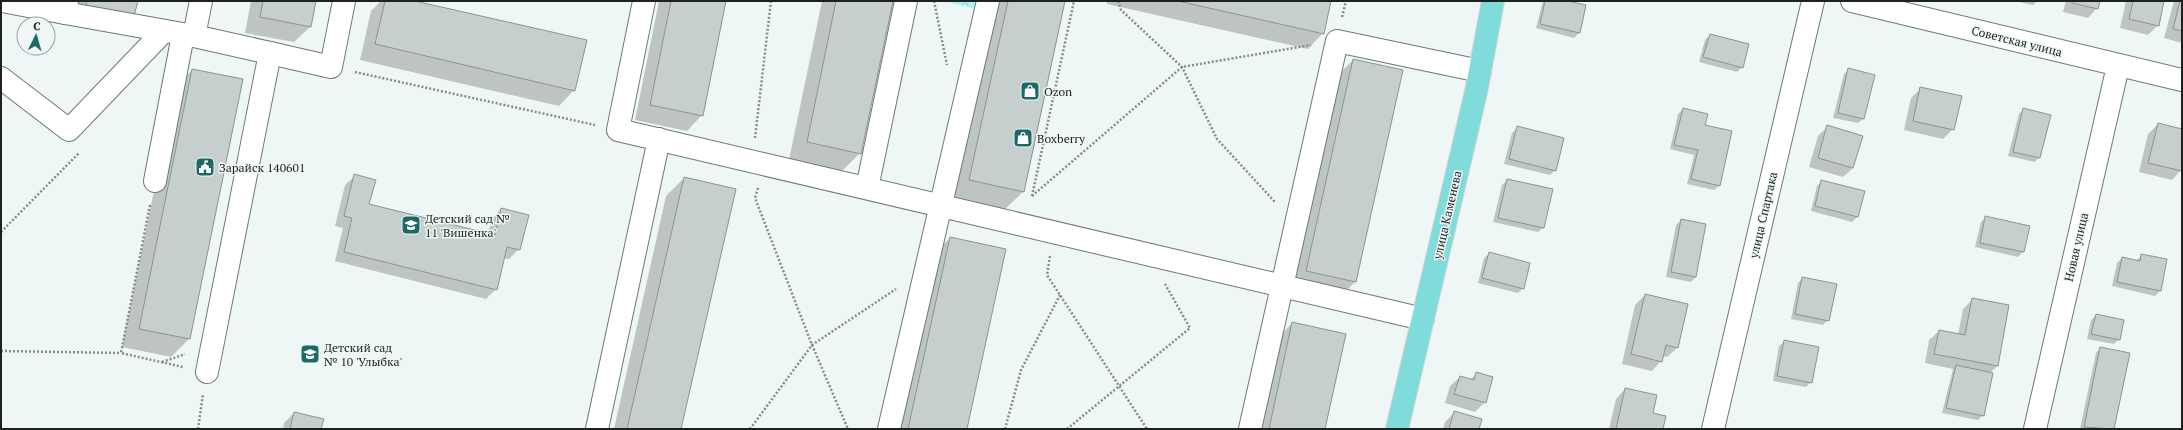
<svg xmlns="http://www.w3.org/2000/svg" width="2183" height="430" viewBox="0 0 2183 430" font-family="'PT Serif',serif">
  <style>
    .park { fill: url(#park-crowns) }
    .shadow { fill: #0003 }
    .building { fill: #c7cfce; stroke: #8c9393 }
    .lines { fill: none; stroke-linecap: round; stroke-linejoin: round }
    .minor-casing { stroke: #707777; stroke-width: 24 }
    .major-casing { stroke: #d2d3d3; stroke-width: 24 }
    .path { stroke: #868b8b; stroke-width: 2.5; stroke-dasharray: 2 2; stroke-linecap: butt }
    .minor { stroke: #fff; stroke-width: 22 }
    .major { stroke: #7fdcda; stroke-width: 22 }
    .labels { text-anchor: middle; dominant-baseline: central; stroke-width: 3; stroke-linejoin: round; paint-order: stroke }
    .street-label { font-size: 12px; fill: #1e2121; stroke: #eef6f6 }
    .poi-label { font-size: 12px; fill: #1e2121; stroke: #eef6f6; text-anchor: start }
  </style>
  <defs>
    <pattern id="park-crowns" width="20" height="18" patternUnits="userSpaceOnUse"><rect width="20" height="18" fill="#aff2ef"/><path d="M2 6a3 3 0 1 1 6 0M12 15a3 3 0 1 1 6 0" fill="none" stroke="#96cfcd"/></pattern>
  </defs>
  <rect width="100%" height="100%" fill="#eef6f6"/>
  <!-- park -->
  <path class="park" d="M951,1H979L977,9L951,3Z"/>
  <!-- shadow -->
  <g class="shadow">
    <path d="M74,1H137L133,15L116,33L69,23Z"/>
    <path d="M251,1H315L310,27L294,42L245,33Z"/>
    <path d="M381,1H410L574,90L559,106L360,60L371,11Z"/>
    <path d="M659,1H725L702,115L687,131L635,120Z"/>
    <path d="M822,1H892L860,153L842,171L789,160Z"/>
    <path d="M995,1H1064L1023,192L1005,209L952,198Z"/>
    <path d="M1107,1H1330L1323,33L1308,49L1107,4Z"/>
    <path d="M1543,1H1563L1579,33L1574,38L1536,28Z"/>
    <path d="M2015,1H2037L2033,5Z"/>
    <path d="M2066,1H2099L2097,8L2088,18L2063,12Z"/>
    <path d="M2126,1H2163L2158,25L2148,35L2120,28Z"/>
    <path d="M2174,1H2182V43L2164,38Z"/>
    <path d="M1710,35L1742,67L1737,72L1699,62L1705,40Z"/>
    <path d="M1353,60L1355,282L1340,297L1291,287L1338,75Z"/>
    <path d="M192,70L241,80L189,339L171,357L122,347L175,88Z"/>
    <path d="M1849,70L1863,119L1858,123L1833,118L1844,74Z"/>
    <path d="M1921,88L1953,129L1943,139L1904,130L1911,98Z"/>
    <path d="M1683,109L1704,126L1719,186L1714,190L1687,184L1694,155L1670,149L1678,114Z"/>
    <path d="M2024,109L2039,157L2035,162L2008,156L2019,114Z"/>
    <path d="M2158,124L2182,130V169L2172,180L2139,172L2148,134Z"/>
    <path d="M1828,126L1853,168L1843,177L1809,167L1818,136Z"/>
    <path d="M1517,128L1555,170L1550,175L1504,164L1512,133Z"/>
    <path d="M355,176L368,205L488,234L492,219L501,209L519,249L509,259L503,258L496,289L486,299L335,261L343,228L335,226L345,185Z"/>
    <path d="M684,178L680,429H614L666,196Z"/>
    <path d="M1507,180L1543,228L1538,232L1493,222L1502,185Z"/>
    <path d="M1822,181L1857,217L1852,222L1811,211L1817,186Z"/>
    <path d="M1986,217L2023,252L2018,257L1975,247L1981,222Z"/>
    <path d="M1681,220L1696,277L1691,282L1666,277L1676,225Z"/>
    <path d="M950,238L966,429H894L932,255Z"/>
    <path d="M1489,254L1523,288L1518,293L1478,283L1484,258Z"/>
    <path d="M2142,255L2160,291L2155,296L2112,286L2117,263L2122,258L2136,261Z"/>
    <path d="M1803,278L1828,320L1823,325L1791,319L1798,283Z"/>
    <path d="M1645,295L1677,348L1667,357L1663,356L1661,361L1652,371L1622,364L1635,305Z"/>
    <path d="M1973,299L1997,366L1990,373L1983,415L1978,420L1942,413L1953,369L1925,363L1929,340L1939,331L1958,335L1963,309Z"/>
    <path d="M2096,315L2119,339L2114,344L2087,339L2091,320Z"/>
    <path d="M1292,323L1324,429H1255L1275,341Z"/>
    <path d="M1784,342L1811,382L1806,387L1773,381L1779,346Z"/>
    <path d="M2100,348L2128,354L2113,429H2080L2096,353Z"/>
    <path d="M1477,373L1485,402L1475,412L1445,403L1450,386L1460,377L1470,380Z"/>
    <path d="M1625,389L1652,414L1662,429H1609L1616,399Z"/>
    <path d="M1455,412L1478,429H1443L1445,422Z"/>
    <path d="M294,413L320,429H283L284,423Z"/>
  </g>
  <!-- building -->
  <g class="building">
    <path d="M87,1H138L134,16L86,6Z"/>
    <path d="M263,1H316L311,27L260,17Z"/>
    <path d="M385,1H415L587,40L575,91L375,44Z"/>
    <path d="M671,1H726L703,116L650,105Z"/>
    <path d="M836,1H893L861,154L807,142Z"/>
    <path d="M1008,1H1065L1024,192L969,180Z"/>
    <path d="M1178,1H1331L1324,34Z"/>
    <path d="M1545,1H1568L1586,5L1580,33L1540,24Z"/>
    <path d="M2072,1H2100L2098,9L2072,3Z"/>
    <path d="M2133,1H2164L2159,26L2129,19Z"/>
    <path d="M2180,1H2182V31L2173,29Z"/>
    <path d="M1710,34L1749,44L1743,68L1703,57Z"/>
    <path d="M1353,59L1403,70L1356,282L1306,271Z"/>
    <path d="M1848,68L1875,75L1864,119L1838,113Z"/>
    <path d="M192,69L243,79L190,339L139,329Z"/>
    <path d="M1920,87L1962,96L1954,130L1913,121Z"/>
    <path d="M1683,108L1708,114L1705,125L1732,131L1720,186L1691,179L1698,150L1674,145Z"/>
    <path d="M2023,108L2051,115L2040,158L2013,152Z"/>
    <path d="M2158,123L2182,129V171L2148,163Z"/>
    <path d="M1827,125L1863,136L1853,168L1818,158Z"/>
    <path d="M1517,126L1564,138L1556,171L1509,159Z"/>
    <path d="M354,174L376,180L369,204L495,235L501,208L529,215L520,250L507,247L497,290L344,252L352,218L344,216Z"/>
    <path d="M684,177L736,189L681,429H627Z"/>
    <path d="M1507,179L1553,189L1544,228L1498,218Z"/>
    <path d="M1821,180L1865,191L1858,217L1815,206Z"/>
    <path d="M1985,216L2030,226L2024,252L1980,243Z"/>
    <path d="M1681,219L1706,224L1696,277L1671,272Z"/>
    <path d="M950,237L1006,249L967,429H908Z"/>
    <path d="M1489,252L1530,263L1524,289L1482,278Z"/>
    <path d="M2141,254L2167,259L2161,291L2117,282L2122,257L2140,261Z"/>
    <path d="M1802,277L1837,284L1829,321L1795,314Z"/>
    <path d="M1645,294L1688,304L1678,348L1666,345L1662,362L1631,354Z"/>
    <path d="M1972,298L2009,305L1998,366L1934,354L1939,330L1965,335Z"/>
    <path d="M2096,314L2124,320L2120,340L2091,334Z"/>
    <path d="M1292,322L1346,334L1325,429H1269Z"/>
    <path d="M1784,340L1819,347L1812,383L1777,376Z"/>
    <path d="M2100,347L2130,353L2114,429L2084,427Z"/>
    <path d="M1956,365L1993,373L1984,416L1946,408Z"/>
    <path d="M1476,372L1493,377L1486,403L1454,394L1460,376L1474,380Z"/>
    <path d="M1625,388L1657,395L1653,413L1666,416L1663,429H1616Z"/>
    <path d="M1454,411L1482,419L1479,429H1449Z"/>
    <path d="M294,412L324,419L321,429H290Z"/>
  </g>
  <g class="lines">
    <!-- minor casing -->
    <g class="minor-casing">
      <g id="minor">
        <path d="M2,1L65,13"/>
        <path d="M67,1L65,13L194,36L270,53L207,372"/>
        <path d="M644,1L618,130L1423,319"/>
        <path d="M1852,1L2182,80"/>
        <path d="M194,36L201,1"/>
        <path d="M270,53L331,67L344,1"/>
        <path d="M1,78L69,130L164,31"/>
        <path d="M155,181L183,35"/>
        <path d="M867,188L906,1"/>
        <path d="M597,429L659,139"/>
        <path d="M889,429L988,1"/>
        <path d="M1250,429L1337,41L1480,71"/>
        <path d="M1713,429L1813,1"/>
        <path d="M2035,429L2118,66"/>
      </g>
    </g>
    <!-- major casing -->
    <g class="major-casing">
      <path id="major" d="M1397,429L1476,92L1493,1"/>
    </g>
    <!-- path -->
    <g class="path">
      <path d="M934,1L947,65"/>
      <path d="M1118,1L1121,10L1182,67L1217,139L1275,202"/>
      <path d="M1342,17L1346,1"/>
      <path d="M355,72L595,125"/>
      <path d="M755,138L771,1"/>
      <path d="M758,188L755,198L812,345L848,429"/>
      <path d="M1032,196L1182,67L1311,45"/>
      <path d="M1032,196L1074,1"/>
      <path d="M150,205L121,353L183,367"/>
      <path d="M1,232L79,153"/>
      <path d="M1050,256L1047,275L1147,429"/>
      <path d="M1,351L121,353"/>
      <path d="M162,362L185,354"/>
      <path d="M198,429L203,394"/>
      <path d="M750,429L812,345L896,289"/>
      <path d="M1005,429L1021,370L1060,295"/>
      <path d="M1067,429L1190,328L1165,284"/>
    </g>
    <!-- minor -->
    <use href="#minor" class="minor"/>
    <!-- major -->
    <use href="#major" class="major"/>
  </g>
  <!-- icons -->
  <defs>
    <g id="shop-square" transform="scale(1)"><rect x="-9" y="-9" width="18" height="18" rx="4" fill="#1c6967" stroke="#eef6f6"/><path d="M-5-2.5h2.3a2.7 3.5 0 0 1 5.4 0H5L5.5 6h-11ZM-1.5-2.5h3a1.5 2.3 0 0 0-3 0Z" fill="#fff"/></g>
    <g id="civic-square" transform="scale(1)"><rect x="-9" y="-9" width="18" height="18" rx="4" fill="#1c6967" stroke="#eef6f6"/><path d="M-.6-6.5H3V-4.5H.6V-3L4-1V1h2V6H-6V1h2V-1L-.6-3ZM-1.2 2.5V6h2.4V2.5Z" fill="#fff"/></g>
    <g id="school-square" transform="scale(1)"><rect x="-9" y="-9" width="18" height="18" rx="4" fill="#1c6967" stroke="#eef6f6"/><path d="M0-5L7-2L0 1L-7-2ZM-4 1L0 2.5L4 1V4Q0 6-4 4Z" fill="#fff"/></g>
  </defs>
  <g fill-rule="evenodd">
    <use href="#shop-square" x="1030" y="91"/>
    <use href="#shop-square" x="1023" y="138"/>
    <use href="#civic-square" x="205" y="167"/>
    <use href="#school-square" x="411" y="225"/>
    <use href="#school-square" x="310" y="354"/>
  </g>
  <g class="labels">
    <!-- street labels -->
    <g class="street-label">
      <text transform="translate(2017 41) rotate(14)">Советская улица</text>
      <text transform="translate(1447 215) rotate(-77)">улица Каменева</text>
      <text transform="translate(1763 215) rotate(-77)">улица Спартака</text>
      <text transform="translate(2076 247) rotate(-77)">Новая улица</text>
    </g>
    <!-- poi labels -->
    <g class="poi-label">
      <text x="1044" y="91">Ozon</text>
      <text x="1037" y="138">Boxberry</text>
      <text x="219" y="167">Зарайск 140601</text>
      <text x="425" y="218">Детский сад №<tspan x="425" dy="14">11 'Вишенка'</tspan></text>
      <text x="324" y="347">Детский сад<tspan x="324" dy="14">№ 10 'Улыбка'</tspan></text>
    </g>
  </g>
  <!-- border -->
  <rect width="2183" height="430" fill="none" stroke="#1e2121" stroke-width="4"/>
  <!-- north arrow -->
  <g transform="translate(36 36) rotate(5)"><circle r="19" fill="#eef6f6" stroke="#9ba1a1"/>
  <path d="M0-3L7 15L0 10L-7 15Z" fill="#1c6967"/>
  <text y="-6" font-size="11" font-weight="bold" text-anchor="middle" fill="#1e2121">С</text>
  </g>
</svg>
